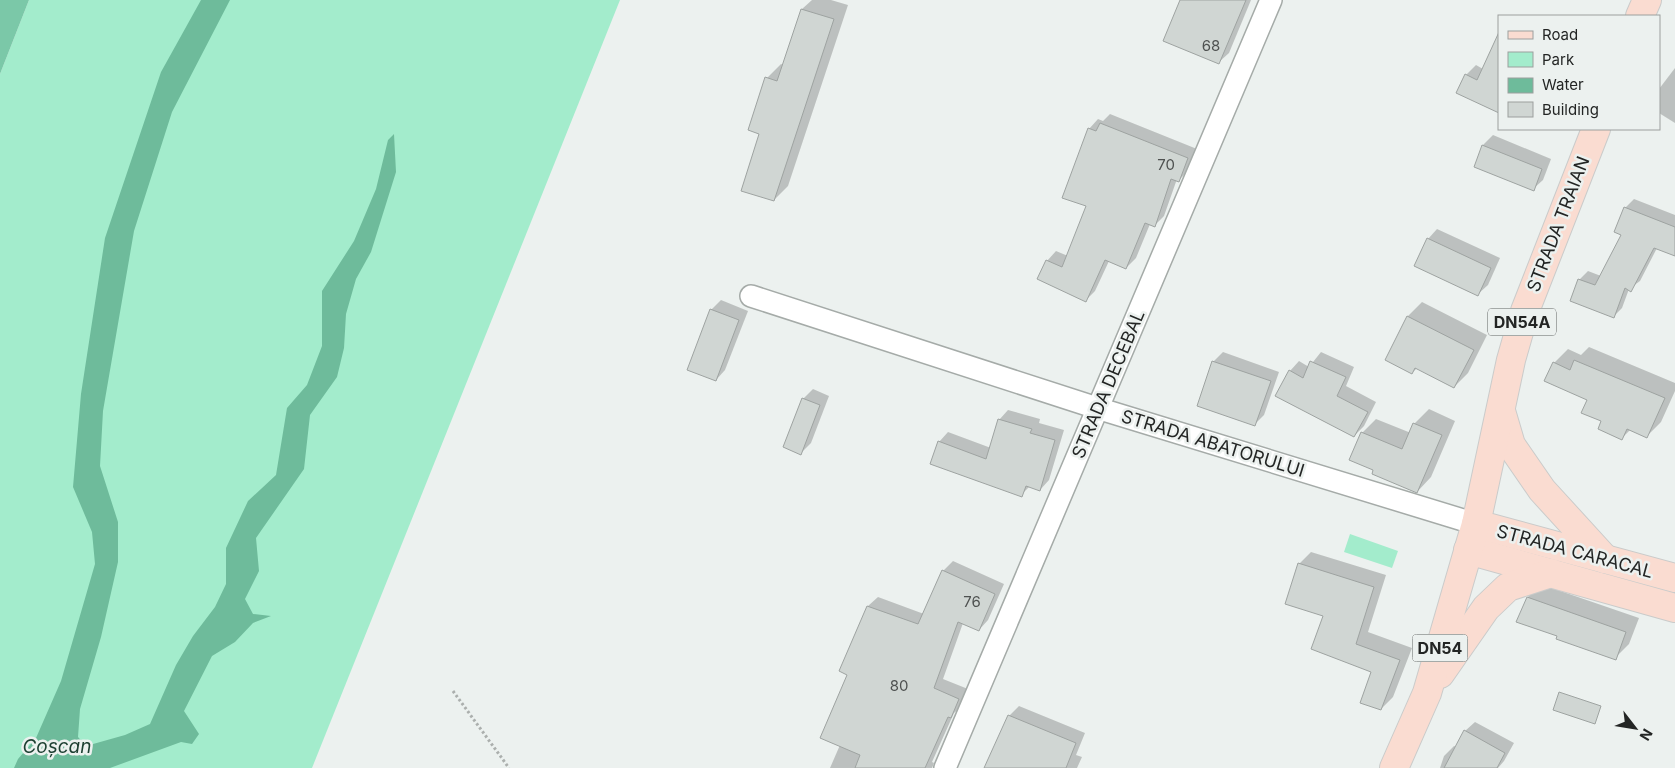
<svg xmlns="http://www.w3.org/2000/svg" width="1675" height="768" viewBox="0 0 1675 768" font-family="Inter,sans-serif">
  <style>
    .green { fill: #a3eccc }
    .forest { fill: #7bc8a8 }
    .water { fill: #6ebb9b }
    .shadow { fill: #0003 }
    .building { fill: #d0d6d3; stroke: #9ea3a1 }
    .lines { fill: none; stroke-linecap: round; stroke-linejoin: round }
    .street-casing { stroke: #a5aba8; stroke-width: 24 }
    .primary-casing { stroke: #cacbca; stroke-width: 30 }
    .path { stroke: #abafad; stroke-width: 3; stroke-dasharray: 2.5 2.5; stroke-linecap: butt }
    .street { stroke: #fff; stroke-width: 21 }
    .primary { stroke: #fadcd1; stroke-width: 28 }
    .labels { text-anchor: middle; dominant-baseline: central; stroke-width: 5; stroke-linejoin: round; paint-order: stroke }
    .number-label { font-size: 15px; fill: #4e5150 }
    .shield { fill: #ecf1ef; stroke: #5f6261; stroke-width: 1 }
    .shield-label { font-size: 16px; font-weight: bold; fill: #232524 }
    .street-label { font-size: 18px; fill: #232524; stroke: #ecf1ef }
    .water-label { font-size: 19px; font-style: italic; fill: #1c3f31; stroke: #ecf1ef }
  </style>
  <rect width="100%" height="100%" fill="#ecf1ef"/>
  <!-- green -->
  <g class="green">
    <path d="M29,0H620L312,768H0V74Z"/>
    <path d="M1350,534L1398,551L1392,568L1344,552Z"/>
  </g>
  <!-- forest -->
  <path class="forest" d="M0,0H29L0,74Z"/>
  <!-- water -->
  <path class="water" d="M201,0H230L172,112L134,231L103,411L100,466L118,522V562L101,637L80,709L78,737L86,746L125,735L150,724L176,665L193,636L215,607L226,584V548L248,501L276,475L287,408L307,385L322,346V291L354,241L376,189L388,140L394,134L396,172L371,252L356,279L346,314L344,348L337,377L310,415L304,469L256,538L259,571L245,599L253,614L271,616L253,623L235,642L212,656L184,711L199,734L192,744L181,742L110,768H14L18,759L36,738L61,681L95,564L92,532L73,487L81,394L105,238L161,72Z"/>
  <!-- shadow -->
  <g class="shadow">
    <path d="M812,0H831L848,5L788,186L774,200L761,134L767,78L781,64L784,65L802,9Z"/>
    <path d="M1186,0H1251L1229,53L1219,62Z"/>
    <path d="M1476,65L1483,69L1499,112L1466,75Z"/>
    <path d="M1675,68V123L1659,113V89Z"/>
    <path d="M1110,114L1197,149L1188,171L1179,180L1177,179L1164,216L1155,225L1150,224L1136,258L1126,268L1109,261L1095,291L1086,300L1047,261L1056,251L1068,256L1087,206L1089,129L1098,119L1103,121Z"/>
    <path d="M1493,135L1551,159L1543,180L1533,189L1475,167L1483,145Z"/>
    <path d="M1634,199L1675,215V249L1657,248L1640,281L1629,289L1622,308L1613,317L1579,280L1588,271L1601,276L1623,234L1625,208Z"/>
    <path d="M1437,229L1500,258L1488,285L1478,294L1428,239Z"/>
    <path d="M721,300L748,311L725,370L716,380L711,310Z"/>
    <path d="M1422,302L1487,335L1468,373L1454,387L1417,368L1412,373L1386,360L1408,316Z"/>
    <path d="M1589,347L1675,383V391L1661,422L1647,436L1631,429L1622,438L1602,421L1589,399L1554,363L1568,349L1581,355Z"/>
    <path d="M1223,352L1279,372L1264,415L1254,425L1213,362Z"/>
    <path d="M1321,352L1354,367L1346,386L1376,402L1364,426L1354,436L1290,371L1299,361L1309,367Z"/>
    <path d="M813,389L829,396L811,443L801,453L803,399Z"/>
    <path d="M1429,409L1455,421L1431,477L1417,492L1375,469L1362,433L1376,419L1411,433L1414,424Z"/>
    <path d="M1008,410L1040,419L1039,423L1064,430L1049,480L1040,490L1030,486L1021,495L939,442L948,432L991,448L999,420Z"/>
    <path d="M1311,552L1386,575L1368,632L1412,648L1393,697L1381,709L1373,671L1325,615L1299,564Z"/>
    <path d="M953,561L1004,584L988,620L979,630L963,623L943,679L968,689L961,707L954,713L932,762L934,763L932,768H830L840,745L849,674L841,671L868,606L878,597L924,614L943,571Z"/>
    <path d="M1540,584L1639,618L1629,644L1615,658L1518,621L1526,599Z"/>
    <path d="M1019,706L1085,733L1076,755L1082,757L1077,768H986L1009,716Z"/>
    <path d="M1475,722L1514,743L1504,761L1498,768H1440L1444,756L1454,746L1457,747L1465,731Z"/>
  </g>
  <!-- building -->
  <g class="building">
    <path d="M1180,0H1246L1219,64L1163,41Z"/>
    <path d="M801,9L834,19L774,201L741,191L759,134L748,130L765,77L777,81Z"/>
    <path d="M1499,32V113L1456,93L1465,74L1477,80Z"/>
    <path d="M1100,123L1188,158L1179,182L1171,179L1155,227L1145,223L1126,269L1105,260L1086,302L1037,279L1046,260L1062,267L1086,206L1062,198L1088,128L1096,131Z"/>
    <path d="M1482,145L1542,169L1534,191L1474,167Z"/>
    <path d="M1624,207L1675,227V256L1654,248L1631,292L1625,288L1614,318L1570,301L1578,279L1595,285L1621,235L1614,232Z"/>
    <path d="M1427,238L1491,268L1478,296L1414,266Z"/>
    <path d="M710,309L739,320L716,381L687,370Z"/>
    <path d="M1407,316L1474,350L1454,388L1415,368L1412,374L1385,360Z"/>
    <path d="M1574,360L1665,398L1647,438L1627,429L1622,440L1598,429L1601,421L1581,413L1587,400L1544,381L1553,362L1570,370Z"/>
    <path d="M1212,361L1271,381L1255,426L1197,406Z"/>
    <path d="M1310,361L1346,377L1337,396L1368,412L1354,437L1275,396L1289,370L1303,378Z"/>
    <path d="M802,398L820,405L801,455L783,447Z"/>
    <path d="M998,419L1032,429L1030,433L1055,440L1040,491L1026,486L1022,497L930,464L938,441L986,459Z"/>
    <path d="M1413,423L1442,435L1417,493L1372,474L1373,470L1349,460L1361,432L1402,449Z"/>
    <path d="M1298,563L1374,587L1356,644L1400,660L1381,710L1360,703L1371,672L1311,649L1323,616L1285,604Z"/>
    <path d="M942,570L995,594L979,631L958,622L934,688L959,699L951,718L948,717L925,768H855L860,755L820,738L847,675L839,671L867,606L918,624Z"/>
    <path d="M1527,597L1626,632L1616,660L1556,639L1557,636L1516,622Z"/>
    <path d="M1559,692L1601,706L1595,724L1553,710Z"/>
    <path d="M1008,715L1076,743L1066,768H984Z"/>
    <path d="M1464,730L1505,753L1497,768H1444Z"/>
  </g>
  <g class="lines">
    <!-- street casing -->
    <g class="street-casing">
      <g id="street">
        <path d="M751,296L1097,408L1476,524"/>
        <path d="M945,768L1271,0"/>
      </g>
    </g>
    <!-- primary casing -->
    <g class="primary-casing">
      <g id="primary">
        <path d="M1640,16L1647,0"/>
        <path d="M1501,411L1511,445L1542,490L1605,559"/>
        <path d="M1476,524L1675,578"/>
        <path d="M1468,550L1675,608"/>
        <path d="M1440,674L1486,608L1508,587L1551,573"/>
        <path d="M1394,768L1427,693L1476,524L1511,360L1525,311L1596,129"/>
      </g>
    </g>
    <!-- path -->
    <path class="path" d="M453,691L509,768"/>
    <!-- street -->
    <use href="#street" class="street"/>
    <!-- primary -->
    <use href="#primary" class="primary"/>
  </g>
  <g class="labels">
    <!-- number labels -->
    <g class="number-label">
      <text x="1211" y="45">68</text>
      <text x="1166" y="164">70</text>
      <text x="972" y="601">76</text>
      <text x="899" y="685">80</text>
    </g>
    <!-- shield labels -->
    <g class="shield">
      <rect x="1488" y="308.5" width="68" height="27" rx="4"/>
      <rect x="1412.5" y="634.5" width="55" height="27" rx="4"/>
    </g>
    <g class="shield-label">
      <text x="1522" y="322">DN54A</text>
      <text x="1440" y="648">DN54</text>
    </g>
    <!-- street labels -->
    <g class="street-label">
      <text transform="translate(1558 224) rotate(-69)">STRADA TRAIAN</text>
      <text transform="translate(1108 384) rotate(-67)">STRADA DECEBAL</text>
      <text transform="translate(1213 443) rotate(17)">STRADA ABATORULUI</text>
      <text transform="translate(1575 551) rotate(15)">STRADA CARACAL</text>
    </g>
    <!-- water labels -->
    <g class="water-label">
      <text x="57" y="746">Coșcan</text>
    </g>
  </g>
  <!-- legend -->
  <rect x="1498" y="15" width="162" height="115" fill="#ecf1ef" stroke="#9c9f9e"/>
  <rect x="1508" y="31" width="25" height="8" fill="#fadcd1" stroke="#9c9f9e"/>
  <text x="1542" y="40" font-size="15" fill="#232524">Road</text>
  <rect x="1508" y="52" width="25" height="15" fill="#a3eccc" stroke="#9c9f9e"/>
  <text x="1542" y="65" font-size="15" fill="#232524">Park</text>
  <rect x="1508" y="78" width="25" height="15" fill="#6ebb9b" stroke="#9c9f9e"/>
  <text x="1542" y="90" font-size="15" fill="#232524">Water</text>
  <rect x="1508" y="102" width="25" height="15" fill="#d0d6d3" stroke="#9c9f9e"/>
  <text x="1542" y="115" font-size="15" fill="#232524">Building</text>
  <!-- north arrow -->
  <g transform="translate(1635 728) rotate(121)" stroke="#ecf1ef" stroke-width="4" paint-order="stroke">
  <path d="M0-4L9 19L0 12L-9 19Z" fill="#232524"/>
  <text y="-8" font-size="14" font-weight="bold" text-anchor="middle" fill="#232524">N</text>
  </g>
</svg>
